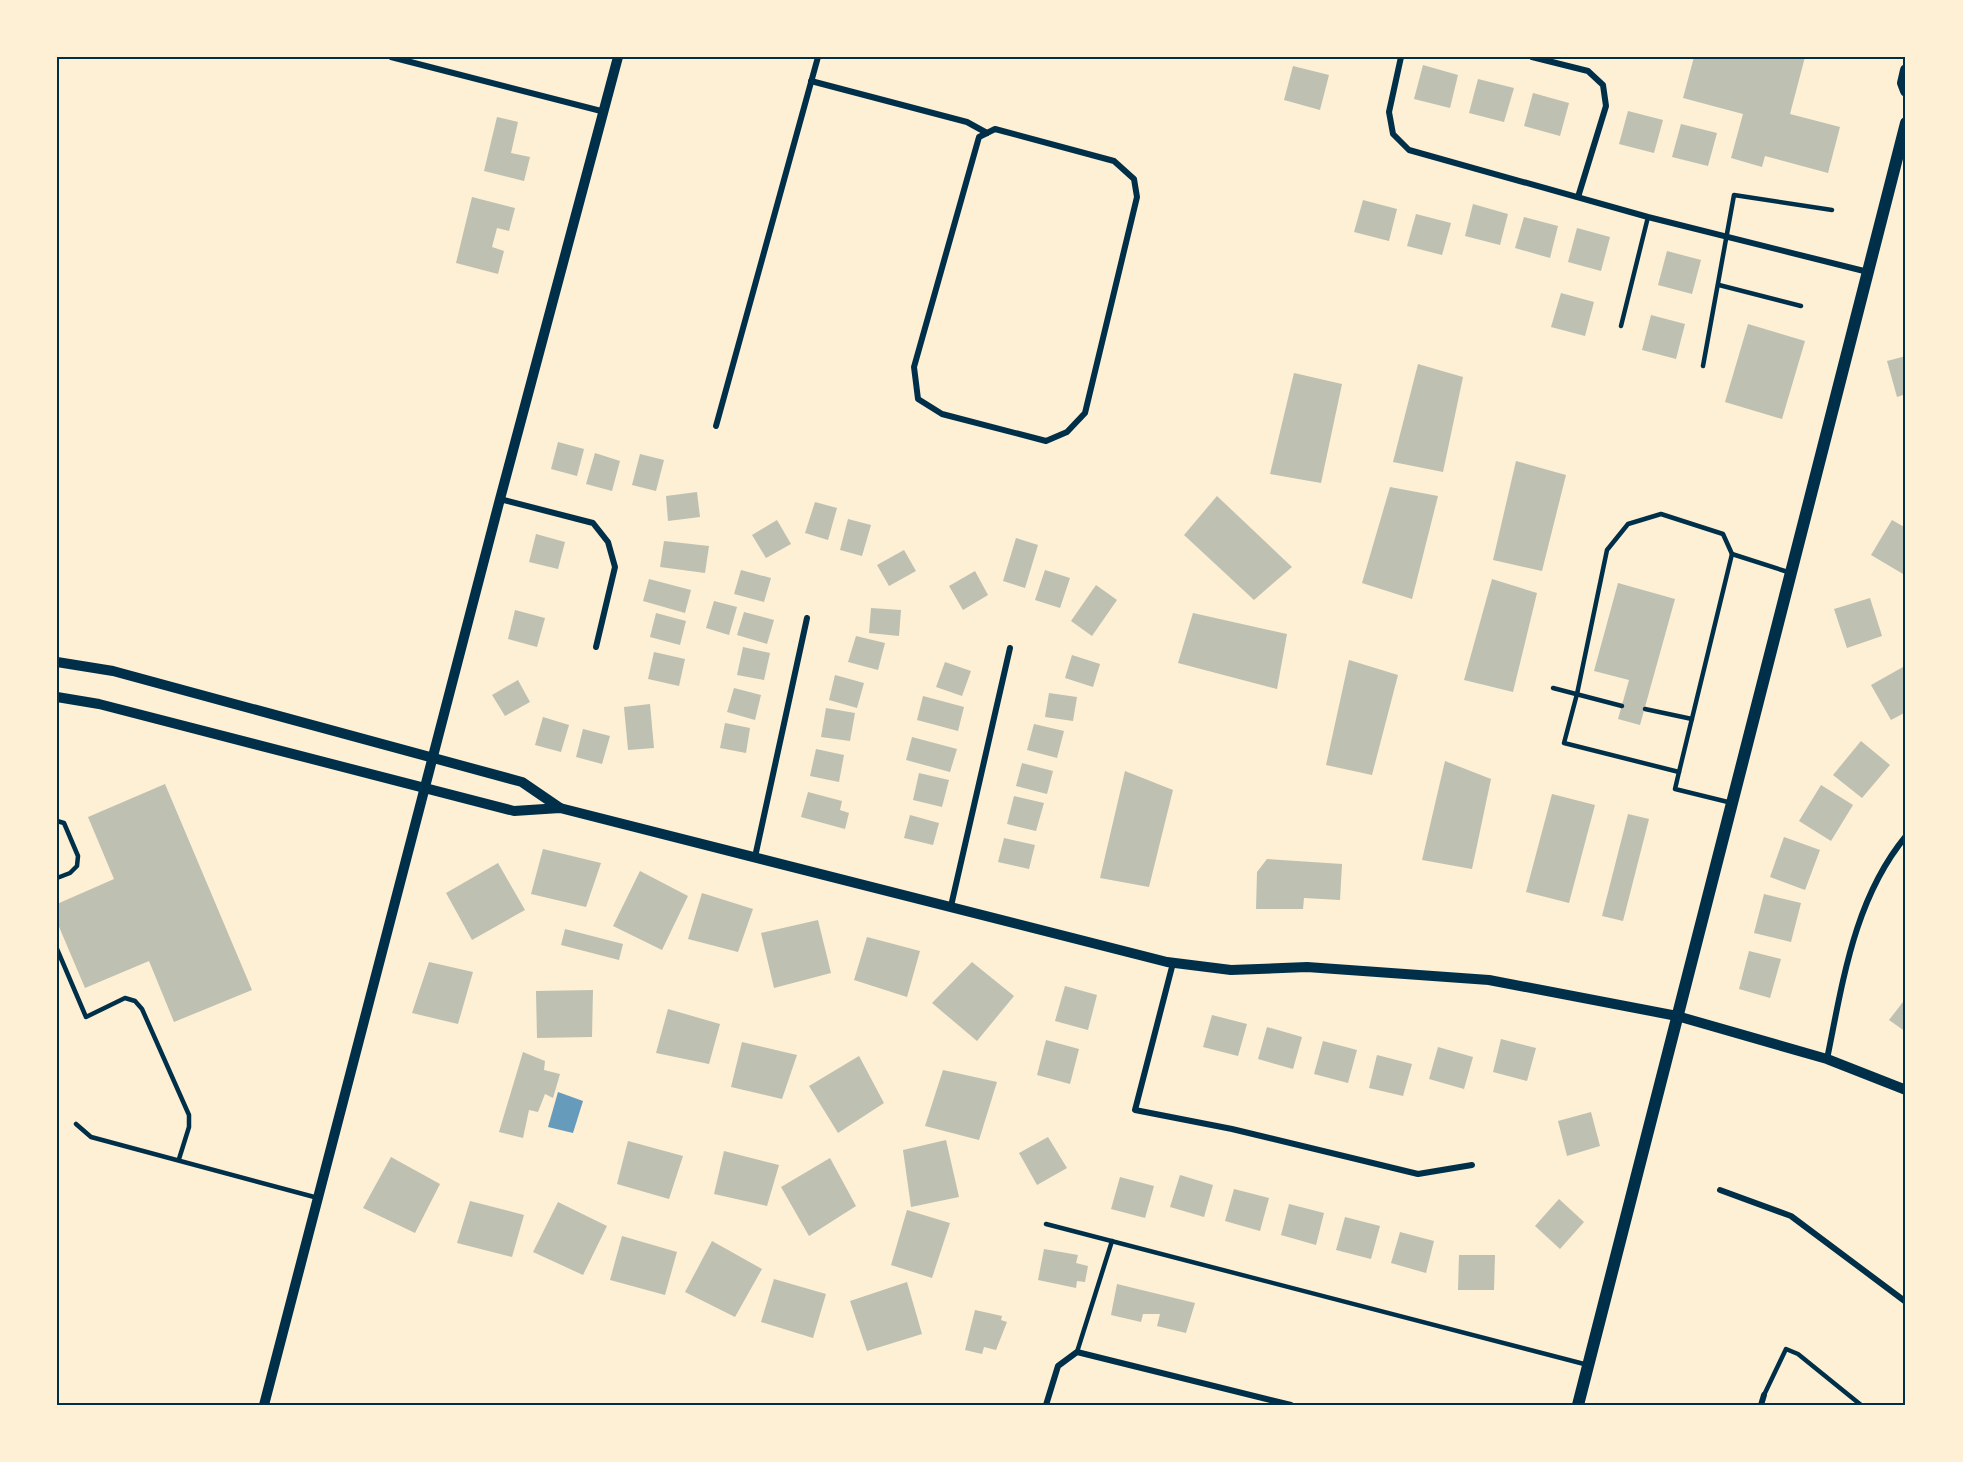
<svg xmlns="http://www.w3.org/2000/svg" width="1963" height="1462" viewBox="0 0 1963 1462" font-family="'Fira Sans',sans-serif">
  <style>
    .water { fill: #669bbc }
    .building { fill: #bec0b2 }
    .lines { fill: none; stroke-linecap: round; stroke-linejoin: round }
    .service { stroke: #003049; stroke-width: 4.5 }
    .minor { stroke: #003049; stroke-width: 6 }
    .tertiary { stroke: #003049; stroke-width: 10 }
    .secondary { stroke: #003049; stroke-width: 12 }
    .neatline { fill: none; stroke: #003049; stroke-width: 2 }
  </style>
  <rect width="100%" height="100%" fill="#fdf0d5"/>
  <!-- water -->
  <path class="water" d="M558,1092L583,1101L573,1133L548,1127Z"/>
  <!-- building -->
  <g class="building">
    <path d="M1694,57H1805L1790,114L1840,127L1828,173L1765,156L1762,167L1731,158L1743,114L1683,98Z"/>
    <path d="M1423,65L1458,75L1450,108L1414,99Z"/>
    <path d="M1293,66L1329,75L1320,110L1284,100Z"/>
    <path d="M1478,79L1514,88L1504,122L1469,113Z"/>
    <path d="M1533,93L1569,103L1560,136L1524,126Z"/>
    <path d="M1628,111L1663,120L1654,153L1619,144Z"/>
    <path d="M497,117L518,122L511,153L530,157L524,181L484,171Z"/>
    <path d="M1681,124L1717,133L1708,166L1672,157Z"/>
    <path d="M472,197L515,208L509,231L497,228L492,247L504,251L498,274L456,263Z"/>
    <path d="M1363,200L1397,209L1389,241L1354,232Z"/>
    <path d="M1473,204L1508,214L1500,245L1465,236Z"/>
    <path d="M1416,214L1451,223L1442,255L1407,246Z"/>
    <path d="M1524,217L1558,226L1550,258L1515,248Z"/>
    <path d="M1577,228L1610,237L1601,271L1568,262Z"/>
    <path d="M1667,251L1701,260L1692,294L1658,285Z"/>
    <path d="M1561,293L1594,302L1585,336L1551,327Z"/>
    <path d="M1651,315L1685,324L1676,359L1642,350Z"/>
    <path d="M1748,324L1805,341L1782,419L1725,402Z"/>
    <path d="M1906,356V394L1897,397L1887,361Z"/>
    <path d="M1418,364L1463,377L1443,472L1393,462Z"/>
    <path d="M1294,373L1342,384L1321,483L1270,474Z"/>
    <path d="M558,442L584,449L577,476L551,469Z"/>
    <path d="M595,453L620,461L612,491L586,484Z"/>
    <path d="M640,454L664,460L656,491L632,485Z"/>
    <path d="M1516,461L1566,475L1542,571L1493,560Z"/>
    <path d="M1390,487L1438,496L1412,599L1362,583Z"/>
    <path d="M697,492L700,517L668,521L666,496Z"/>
    <path d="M1217,496L1292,567L1254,600L1184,535Z"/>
    <path d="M815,502L837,508L828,540L805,533Z"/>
    <path d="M848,519L871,525L862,556L840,550Z"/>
    <path d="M777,520L791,544L766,558L752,535Z"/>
    <path d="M1892,520L1906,528V570L1903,574L1871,555Z"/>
    <path d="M536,534L565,542L558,569L529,562Z"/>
    <path d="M1016,538L1038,545L1025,588L1003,581Z"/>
    <path d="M664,541L709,546L705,573L660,567Z"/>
    <path d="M904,550L916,571L889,586L877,565Z"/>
    <path d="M741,570L771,578L764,602L734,594Z"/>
    <path d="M1045,570L1070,578L1060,608L1035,600Z"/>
    <path d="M975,571L988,595L963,610L949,586Z"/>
    <path d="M649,579L691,590L685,613L643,601Z"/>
    <path d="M1492,579L1537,593L1513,692L1464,680Z"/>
    <path d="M1618,583L1675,599L1640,725L1618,719L1629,680L1594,671Z"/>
    <path d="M1096,585L1117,600L1092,636L1071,621Z"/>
    <path d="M1870,598L1882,636L1847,648L1834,609Z"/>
    <path d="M714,601L737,607L729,635L706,628Z"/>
    <path d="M871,608L901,610L899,636L869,633Z"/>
    <path d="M515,610L545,618L537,647L508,639Z"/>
    <path d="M744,612L774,620L767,644L737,635Z"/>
    <path d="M656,613L686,621L680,645L650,637Z"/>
    <path d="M1193,613L1287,634L1277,689L1178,663Z"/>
    <path d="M856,636L885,643L878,670L848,662Z"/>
    <path d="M743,647L770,653L764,680L737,675Z"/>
    <path d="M654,652L685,659L679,686L648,679Z"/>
    <path d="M1072,655L1100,664L1093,687L1065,678Z"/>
    <path d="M1349,660L1398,675L1372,775L1326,765Z"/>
    <path d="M945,662L971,671L962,696L936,687Z"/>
    <path d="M1903,667L1906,673V712L1891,720L1871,685Z"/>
    <path d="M835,675L864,683L857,708L829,700Z"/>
    <path d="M518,680L530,702L505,716L492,695Z"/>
    <path d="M734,688L761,695L755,720L727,712Z"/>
    <path d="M1049,693L1077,697L1073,721L1045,717Z"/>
    <path d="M923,696L964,707L958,731L917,720Z"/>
    <path d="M650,704L654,748L628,750L624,707Z"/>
    <path d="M826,708L855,713L850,741L821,737Z"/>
    <path d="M543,717L569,725L561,752L535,745Z"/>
    <path d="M725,723L750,728L746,753L720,748Z"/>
    <path d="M1034,724L1064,731L1057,758L1027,750Z"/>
    <path d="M583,729L610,736L602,764L576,757Z"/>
    <path d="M912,737L957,749L950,772L906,760Z"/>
    <path d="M1861,741L1890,765L1862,798L1833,775Z"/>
    <path d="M816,749L844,755L839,782L810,776Z"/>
    <path d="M1445,761L1491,779L1472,869L1422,860Z"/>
    <path d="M1022,763L1053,771L1047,794L1016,786Z"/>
    <path d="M1125,771L1173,790L1149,887L1100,878Z"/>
    <path d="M919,773L949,780L942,807L913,800Z"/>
    <path d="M165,784L252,990L174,1022L149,961L85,988L57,922V904L114,879L88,817Z"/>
    <path d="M1821,785L1853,805L1831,841L1799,821Z"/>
    <path d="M808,792L842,801L840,810L849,813L845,829L801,817Z"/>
    <path d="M1552,794L1595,805L1569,903L1526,892Z"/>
    <path d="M1014,796L1044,803L1036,831L1007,824Z"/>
    <path d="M1628,814L1649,819L1623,921L1602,916Z"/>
    <path d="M910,815L939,823L933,845L904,838Z"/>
    <path d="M1784,837L1820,850L1805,890L1770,877Z"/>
    <path d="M1004,838L1035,845L1029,869L998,862Z"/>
    <path d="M543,849L601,863L586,907L531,894Z"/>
    <path d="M1267,859L1342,864L1340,900L1304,898L1303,909H1256L1257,872Z"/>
    <path d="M498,863L525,910L472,940L446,893Z"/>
    <path d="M640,871L688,896L662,950L613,926Z"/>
    <path d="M702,893L753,909L738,952L688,939Z"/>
    <path d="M1764,894L1801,903L1791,942L1754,933Z"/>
    <path d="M818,920L831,973L774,988L761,933Z"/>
    <path d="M565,929L623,944L619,960L561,945Z"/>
    <path d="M867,937L920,951L907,997L854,980Z"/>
    <path d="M1749,951L1781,959L1770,998L1739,989Z"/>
    <path d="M429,962L473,972L458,1024L412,1013Z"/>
    <path d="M972,962L1014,996L977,1041L932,1003Z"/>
    <path d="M1065,986L1097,995L1088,1030L1055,1021Z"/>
    <path d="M593,990L592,1037L537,1038L536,991Z"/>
    <path d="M1906,998V1032L1889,1020Z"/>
    <path d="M668,1009L720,1024L709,1064L656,1053Z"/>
    <path d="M1212,1015L1247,1024L1238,1056L1203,1047Z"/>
    <path d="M1267,1027L1302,1037L1293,1069L1258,1059Z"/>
    <path d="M1501,1039L1536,1048L1527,1081L1493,1072Z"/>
    <path d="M1046,1040L1079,1049L1070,1084L1037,1075Z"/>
    <path d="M1323,1041L1357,1050L1348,1083L1314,1074Z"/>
    <path d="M742,1042L797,1055L782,1099L731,1087Z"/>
    <path d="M1438,1047L1473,1057L1464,1089L1429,1079Z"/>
    <path d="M523,1052L545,1061L544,1070L560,1074L553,1098L545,1094L538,1112L529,1110L523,1138L499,1132Z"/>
    <path d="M1377,1055L1412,1064L1403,1096L1369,1088Z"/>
    <path d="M859,1056L884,1103L838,1133L809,1086Z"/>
    <path d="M943,1070L997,1082L979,1140L925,1126Z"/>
    <path d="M1591,1112L1600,1146L1567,1156L1558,1121Z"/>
    <path d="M1048,1137L1067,1168L1037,1185L1019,1153Z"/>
    <path d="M946,1140L959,1197L911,1207L903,1150Z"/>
    <path d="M628,1141L683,1156L669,1199L617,1184Z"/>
    <path d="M724,1151L779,1165L767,1206L714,1194Z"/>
    <path d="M391,1157L440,1184L415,1233L363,1208Z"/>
    <path d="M830,1158L856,1206L809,1236L781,1187Z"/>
    <path d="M1180,1175L1213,1185L1204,1217L1170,1207Z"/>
    <path d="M1120,1177L1154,1186L1145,1218L1111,1209Z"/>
    <path d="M1234,1189L1269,1198L1260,1231L1225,1221Z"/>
    <path d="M1559,1199L1584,1222L1560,1249L1535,1226Z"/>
    <path d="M470,1201L524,1215L512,1257L457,1243Z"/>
    <path d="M558,1202L607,1226L583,1275L533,1252Z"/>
    <path d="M1289,1204L1324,1213L1316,1245L1281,1235Z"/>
    <path d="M907,1210L950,1223L932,1278L891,1265Z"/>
    <path d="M1345,1217L1380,1226L1371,1259L1336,1250Z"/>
    <path d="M1400,1232L1434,1241L1426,1273L1391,1263Z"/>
    <path d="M622,1236L677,1252L665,1295L610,1280Z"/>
    <path d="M712,1241L762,1269L735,1317L685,1292Z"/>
    <path d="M1044,1249L1078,1255L1076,1263L1088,1266L1085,1282L1077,1281L1076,1288L1038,1280Z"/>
    <path d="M1459,1255H1495L1494,1290H1458Z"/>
    <path d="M774,1279L826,1294L813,1338L761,1322Z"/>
    <path d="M907,1282L922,1334L867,1351L850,1301Z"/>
    <path d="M1117,1284L1195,1303L1186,1333L1157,1326L1160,1314H1143L1141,1322L1111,1315Z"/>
    <path d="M975,1310L1002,1316L1001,1320L1007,1322L996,1350L984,1347L982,1354L965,1350Z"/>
  </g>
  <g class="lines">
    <!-- service -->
    <g class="service">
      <path d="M1719,285L1801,306"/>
      <path d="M1621,326L1648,217"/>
      <path d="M1703,366L1734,195L1832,210"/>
      <path d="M1553,688L1622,706"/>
      <path d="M1645,709L1692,719"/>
      <path d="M1679,772L1564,743L1577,694L1607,550L1628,524L1661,514L1723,534L1732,554"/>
      <path d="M1732,803L1675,789L1679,772L1732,554L1788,572"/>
      <path d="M57,821L64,823L78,856L77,866L70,873L57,878"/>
      <path d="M57,949L86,1017L125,998L135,1001L142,1009L189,1115V1127L179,1159"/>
      <path d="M76,1124L91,1137L318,1198"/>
      <path d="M1046,1224L1588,1365"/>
      <path d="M1077,1352L1112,1241"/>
      <path d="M1764,1395L1786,1349L1798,1354L1861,1405"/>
    </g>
    <!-- minor -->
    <g class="minor">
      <path d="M391,57L605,112"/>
      <path d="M1401,57L1389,112L1393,134L1409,150L1648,217L1868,272"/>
      <path d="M1532,57L1588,71L1603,85L1606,106L1578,197"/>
      <path d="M811,81L967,122L987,133"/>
      <path d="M995,129L1114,161L1134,179L1137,197L1085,413L1067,432L1046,441L942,414L918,399L914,367L979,137Z"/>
      <path d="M716,426L818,57"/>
      <path d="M500,499L593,523L608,542L615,567L596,647"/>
      <path d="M755,857L807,618"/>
      <path d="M951,906L1010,648"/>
      <path d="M1173,963L1135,1110L1232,1129L1418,1174L1472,1165"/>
      <path d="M1827,1059C1843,981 1854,899 1906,836"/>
      <path d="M1720,1190L1791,1216L1906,1302"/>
      <path d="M1046,1405L1058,1366L1077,1352L1291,1405"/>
      <path d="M1761,1405L1764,1395"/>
    </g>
    <!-- tertiary -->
    <g class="tertiary">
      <path d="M57,662L113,671L522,782L560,808"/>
      <path d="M57,697L99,704L514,811L560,808L1167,962L1231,970L1307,967L1489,980L1677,1016L1827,1059L1906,1090"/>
      <path d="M264,1405L500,499L618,57"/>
    </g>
    <!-- secondary -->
    <g class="secondary">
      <path d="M1906,70L1903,83L1906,91"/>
      <path d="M1578,1405L1906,123"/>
    </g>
  </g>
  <!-- border -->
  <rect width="1963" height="1462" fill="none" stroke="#fdf0d5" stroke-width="117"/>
  <rect x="58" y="58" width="1846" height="1346" class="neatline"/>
</svg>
